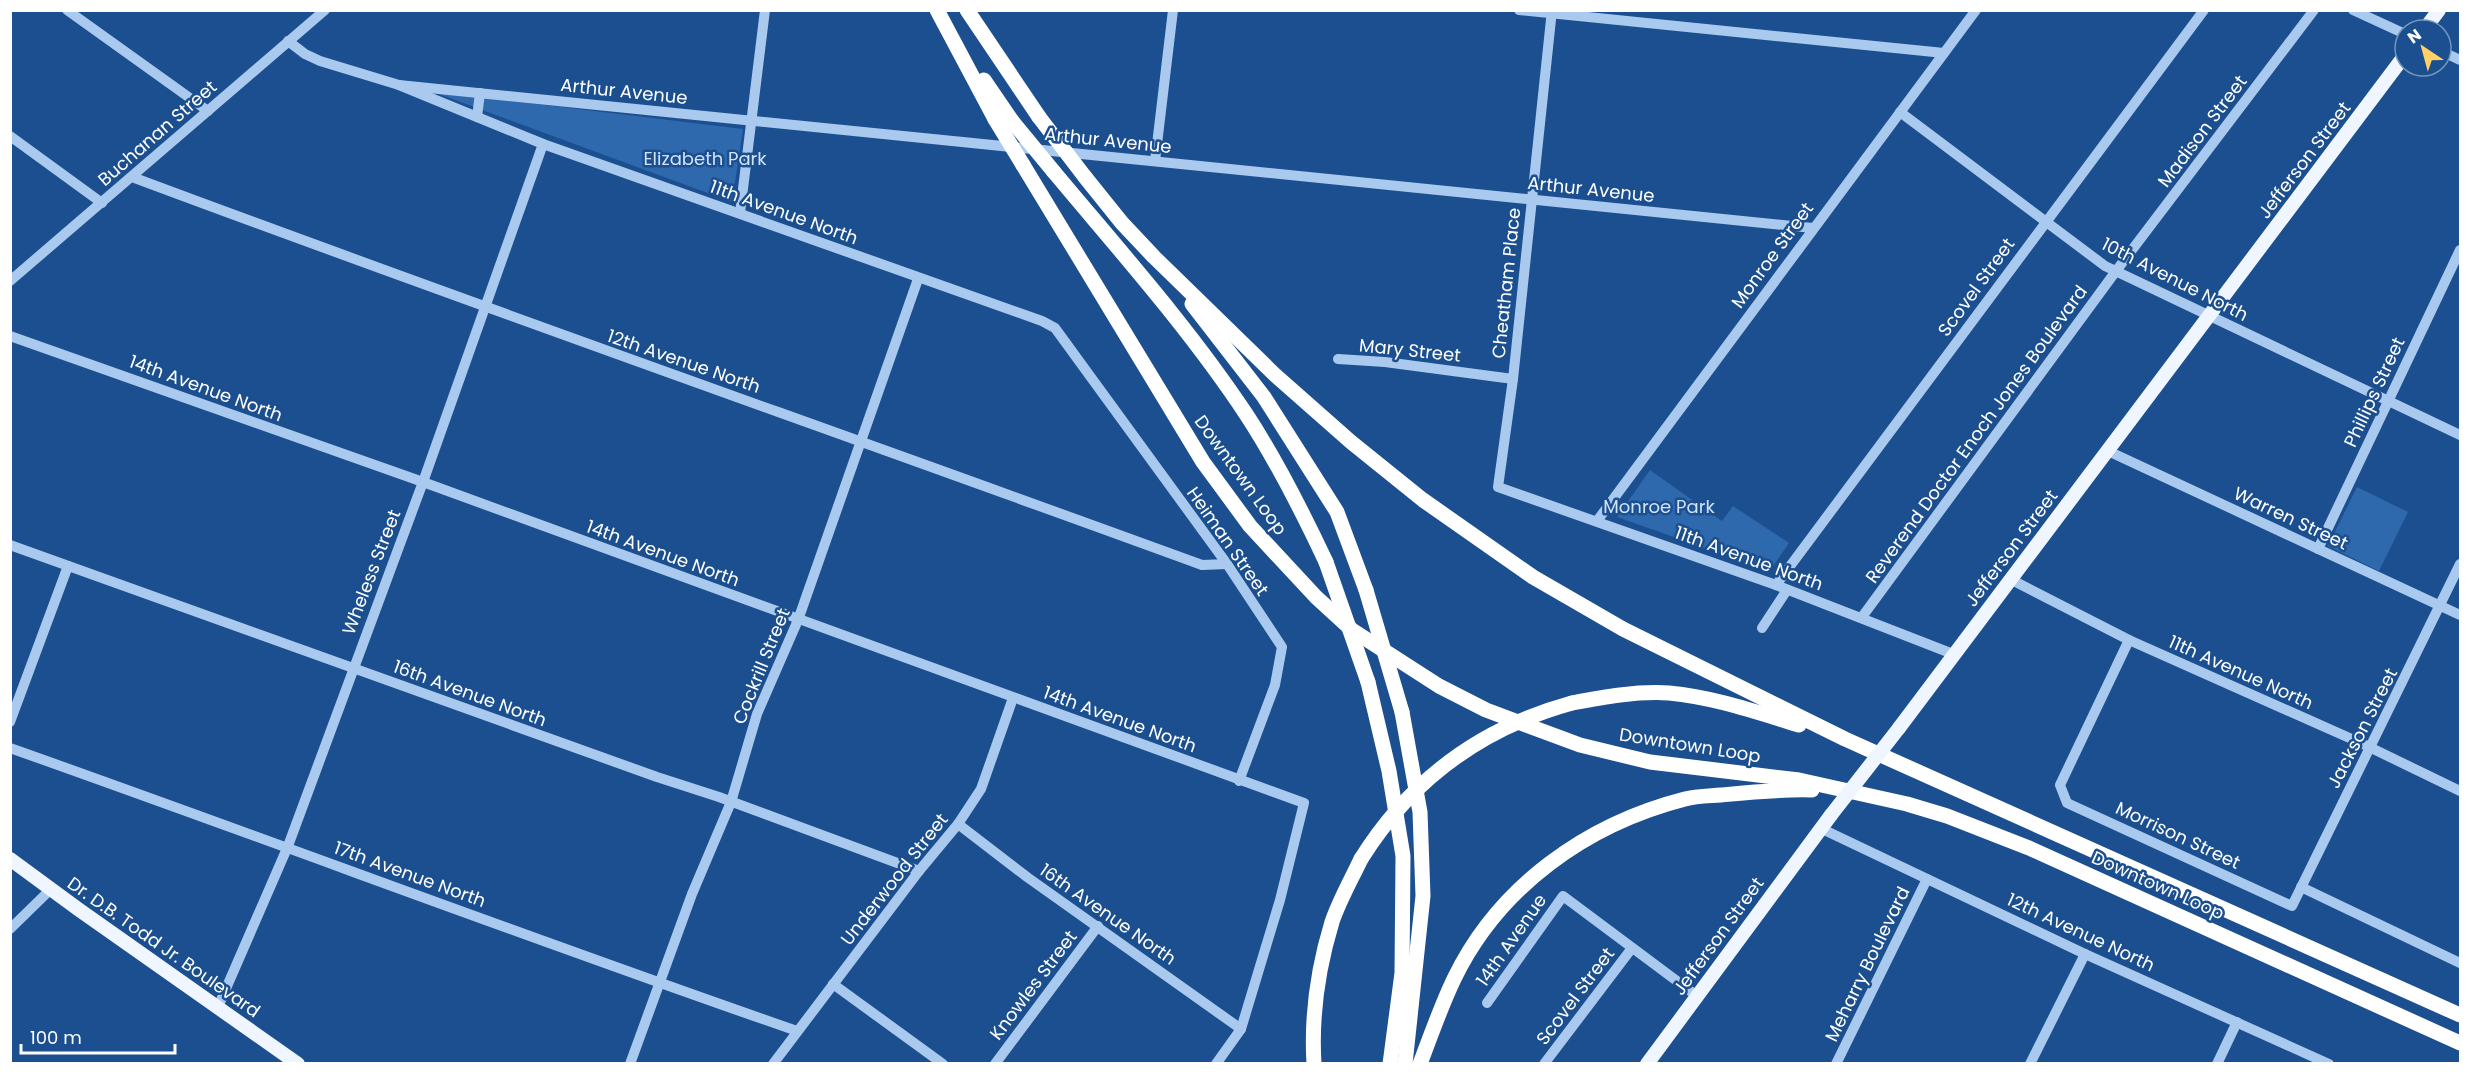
<svg xmlns="http://www.w3.org/2000/svg" width="2471" height="1074" viewBox="0 0 2471 1074" font-family="Poppins,sans-serif">
  <style>
    .green { fill: #2e69ad }
    .lines { fill: none; stroke-linecap: round; stroke-linejoin: round }
    .minor { stroke: #a9c9ee; stroke-width: 10 }
    .major { stroke: #f0f6ff; stroke-width: 14 }
    .highway { stroke: #fff; stroke-width: 15 }
    .major-bridge { stroke: #f0f6ff; stroke-width: 14 }
    .highway-bridge { stroke: #fff; stroke-width: 15 }
    .labels { text-anchor: middle; dominant-baseline: central; stroke-width: 5; stroke-linejoin: round; paint-order: stroke }
    .street-label { font-size: 18px; fill: #fff; stroke: #1b4f8f }
    .park-label { font-size: 18px; fill: #cfe3fa; stroke: #1b4f8f }
  </style>
  <rect width="100%" height="100%" fill="#1b4f8f"/>
  <!-- green -->
  <g class="green">
    <path d="M431,91L743,129L732,202Z"/>
    <path d="M1650,470L1722,521L1733,506L1789,543L1770,571L1617,517Z"/>
    <path d="M2357,487L2408,512L2379,571L2328,546Z"/>
  </g>
  <g class="lines">
    <!-- minor -->
    <g class="minor">
      <path d="M67,10L208,111"/>
      <path d="M1519,10L1944,53"/>
      <path d="M1552,10L1513,379L1498,487L1776,585L1953,654"/>
      <path d="M2353,10L2405,34"/>
      <path d="M288,41L305,54L320,61L399,85L543,144L1042,321L1055,328L1227,564L1282,647L1275,685L1239,781"/>
      <path d="M2441,51L2460,60"/>
      <path d="M399,85L1813,228"/>
      <path d="M1900,112L2105,266L2460,435"/>
      <path d="M477,117L480,93"/>
      <path d="M10,136L102,203"/>
      <path d="M1155,161L1173,10"/>
      <path d="M132,177C488,310 846,435 1202,565L1227,564"/>
      <path d="M740,213L765,10"/>
      <path d="M10,281L325,10"/>
      <path d="M10,336L423,482L1304,803L1280,900L1241,1029L1216,1064"/>
      <path d="M1338,359L1385,362L1513,379"/>
      <path d="M2108,451L2460,615"/>
      <path d="M1597,521L1976,10"/>
      <path d="M10,545L657,777L719,797L919,871"/>
      <path d="M2318,549L2460,250"/>
      <path d="M2010,579L2129,640L2363,744L2460,791"/>
      <path d="M1776,585L2204,10"/>
      <path d="M1862,617L2116,271L2314,10"/>
      <path d="M1762,628L1787,590"/>
      <path d="M2129,640L2060,785L2067,803L2292,906L2460,564"/>
      <path d="M10,722L68,566"/>
      <path d="M10,748C273,841 534,940 797,1031"/>
      <path d="M958,824L1027,877L1241,1029"/>
      <path d="M1820,828L2085,954L2329,1064"/>
      <path d="M2301,887L2460,963"/>
      <path d="M10,929L51,889"/>
      <path d="M833,984L943,1064"/>
      <path d="M1487,1003L1563,896L1697,996"/>
      <path d="M218,1007L288,846L423,482L543,144"/>
      <path d="M630,1064L692,894L731,802L757,714L798,620L918,279"/>
      <path d="M773,1064L919,871L958,824L981,789L1013,698"/>
      <path d="M995,1064L1098,926"/>
      <path d="M1544,1064L1632,948"/>
      <path d="M1836,1064L1927,879"/>
      <path d="M2030,1064L2085,954"/>
      <path d="M2217,1064L2237,1022"/>
    </g>
    <!-- major -->
    <g class="major">
      <path d="M2424,30L2439,10"/>
      <path d="M1899,728L2405,55"/>
      <path d="M10,859L78,909L298,1064"/>
      <path d="M1647,1064L1831,815"/>
    </g>
    <!-- highway -->
    <g class="highway">
      <path d="M937,10L995,119"/>
      <path d="M967,10L1039,117"/>
      <path d="M984,80L1012,121"/>
      <path d="M1023,165L1203,462L1250,526L1316,597L1352,630L1439,686L1486,710L1580,745L1650,762L1799,780L1907,804L1947,816L2029,848L2460,1043"/>
      <path d="M1054,172C1120,251 1189,328 1246,414C1277,461 1302,511 1326,562"/>
      <path d="M1085,177L1122,223L1154,257L1274,374L1351,442L1423,500L1533,577L1623,629L1845,739L2460,1015"/>
      <path d="M1192,304L1264,397L1337,512L1366,590"/>
      <path d="M1368,682L1389,771L1403,856L1402,973L1390,1064"/>
      <path d="M1572,703C1604,697 1636,691 1669,693C1713,697 1756,712 1799,725"/>
      <path d="M1402,712L1420,812L1423,896L1405,1064"/>
      <path d="M1314,1064C1311,1015 1318,968 1332,922C1339,901 1351,880 1361,859"/>
      <path d="M1420,1064C1431,1035 1441,1006 1454,979C1499,886 1587,824 1685,799C1696,796 1709,796 1721,795C1752,792 1781,789 1812,790"/>
    </g>
    <!-- major-bridge -->
    <path class="major-bridge" d="M1831,815L1899,728"/>
    <!-- highway-bridge -->
    <g class="highway-bridge">
      <path d="M1039,117L1085,177"/>
      <path d="M995,119L1023,165"/>
      <path d="M1012,121L1054,172"/>
      <path d="M1326,562L1368,682"/>
      <path d="M1366,590L1402,712"/>
      <path d="M1361,859C1411,779 1481,728 1572,703"/>
    </g>
  </g>
  <g class="labels">
    <!-- street labels -->
    <g class="street-label">
      <text transform="translate(624 91) rotate(6)">Arthur Avenue</text>
      <text transform="translate(2202 131) rotate(-53)">Madison Street</text>
      <text transform="translate(157 133) rotate(-41)">Buchanan Street</text>
      <text transform="translate(1108 140) rotate(6)">Arthur Avenue</text>
      <text transform="translate(2304 160) rotate(-53)">Jefferson Street</text>
      <text transform="translate(1591 189) rotate(6)">Arthur Avenue</text>
      <text transform="translate(784 212) rotate(20)">11th Avenue North</text>
      <text transform="translate(1772 255) rotate(-54)">Monroe Street</text>
      <text transform="translate(2175 279) rotate(27)">10th Avenue North</text>
      <text transform="translate(1506 283) rotate(-84)">Cheatham Place</text>
      <text transform="translate(1976 287) rotate(-54)">Scovel Street</text>
      <text transform="translate(1410 350) rotate(6)">Mary Street</text>
      <text transform="translate(684 361) rotate(19)">12th Avenue North</text>
      <text transform="translate(206 388) rotate(20)">14th Avenue North</text>
      <text transform="translate(2374 392) rotate(-65)">Phillips Street</text>
      <text transform="translate(1976 434) rotate(-54)">Reverend Doctor Enoch Jones Boulevard</text>
      <text transform="translate(1241 475) rotate(54)">Downtown Loop</text>
      <text transform="translate(2291 518) rotate(25)">Warren Street</text>
      <text transform="translate(1228 541) rotate(55)">Heiman Street</text>
      <text transform="translate(2011 548) rotate(-53)">Jefferson Street</text>
      <text transform="translate(663 553) rotate(20)">14th Avenue North</text>
      <text transform="translate(1749 558) rotate(20)">11th Avenue North</text>
      <text transform="translate(371 572) rotate(-69)">Wheless Street</text>
      <text transform="translate(761 666) rotate(-68)">Cockrill Street</text>
      <text transform="translate(2241 672) rotate(24)">11th Avenue North</text>
      <text transform="translate(470 693) rotate(20)">16th Avenue North</text>
      <text transform="translate(1120 719) rotate(20)">14th Avenue North</text>
      <text transform="translate(2362 728) rotate(-63)">Jackson Street</text>
      <text transform="translate(1690 745) rotate(9)">Downtown Loop</text>
      <text transform="translate(2178 835) rotate(25)">Morrison Street</text>
      <text transform="translate(410 874) rotate(20)">17th Avenue North</text>
      <text transform="translate(894 879) rotate(-52)">Underwood Street</text>
      <text transform="translate(2158 885) rotate(24)">Downtown Loop</text>
      <text transform="translate(1108 914) rotate(35)">16th Avenue North</text>
      <text transform="translate(2081 932) rotate(25)">12th Avenue North</text>
      <text transform="translate(1718 936) rotate(-54)">Jefferson Street</text>
      <text transform="translate(1511 940) rotate(-55)">14th Avenue</text>
      <text transform="translate(164 947) rotate(35)">Dr. D.B. Todd Jr. Boulevard</text>
      <text transform="translate(1867 964) rotate(-64)">Meharry Boulevard</text>
      <text transform="translate(1033 985) rotate(-53)">Knowles Street</text>
      <text transform="translate(1575 996) rotate(-53)">Scovel Street</text>
    </g>
    <!-- park labels -->
    <g class="park-label">
      <text x="705" y="158">Elizabeth Park</text>
      <text x="1659" y="506">Monroe Park</text>
    </g>
  </g>
  <!-- border -->
  <rect width="2471" height="1074" fill="none" stroke="#ffffff" stroke-width="24"/>
  <!-- north arrow -->
  <g transform="translate(2423 48) rotate(324)"><circle r="28" fill="#1b4f8f" stroke="#7695bc" stroke-width="1.5"/>
  <path d="M0-4.5L10 22L0 15L-10 22Z" fill="#ffd166"/>
  <text y="-9" font-size="16" font-weight="bold" text-anchor="middle" fill="#ffffff">N</text>
  </g>
  <!-- scale -->
  <path d="M21 1044v9h154v-9" fill="none" stroke="#ffffff" stroke-width="3"/>
  <text x="30" y="1044" font-size="18" fill="#ffffff" stroke="#1b4f8f" stroke-width="4.5" paint-order="stroke">100 m</text>
</svg>
